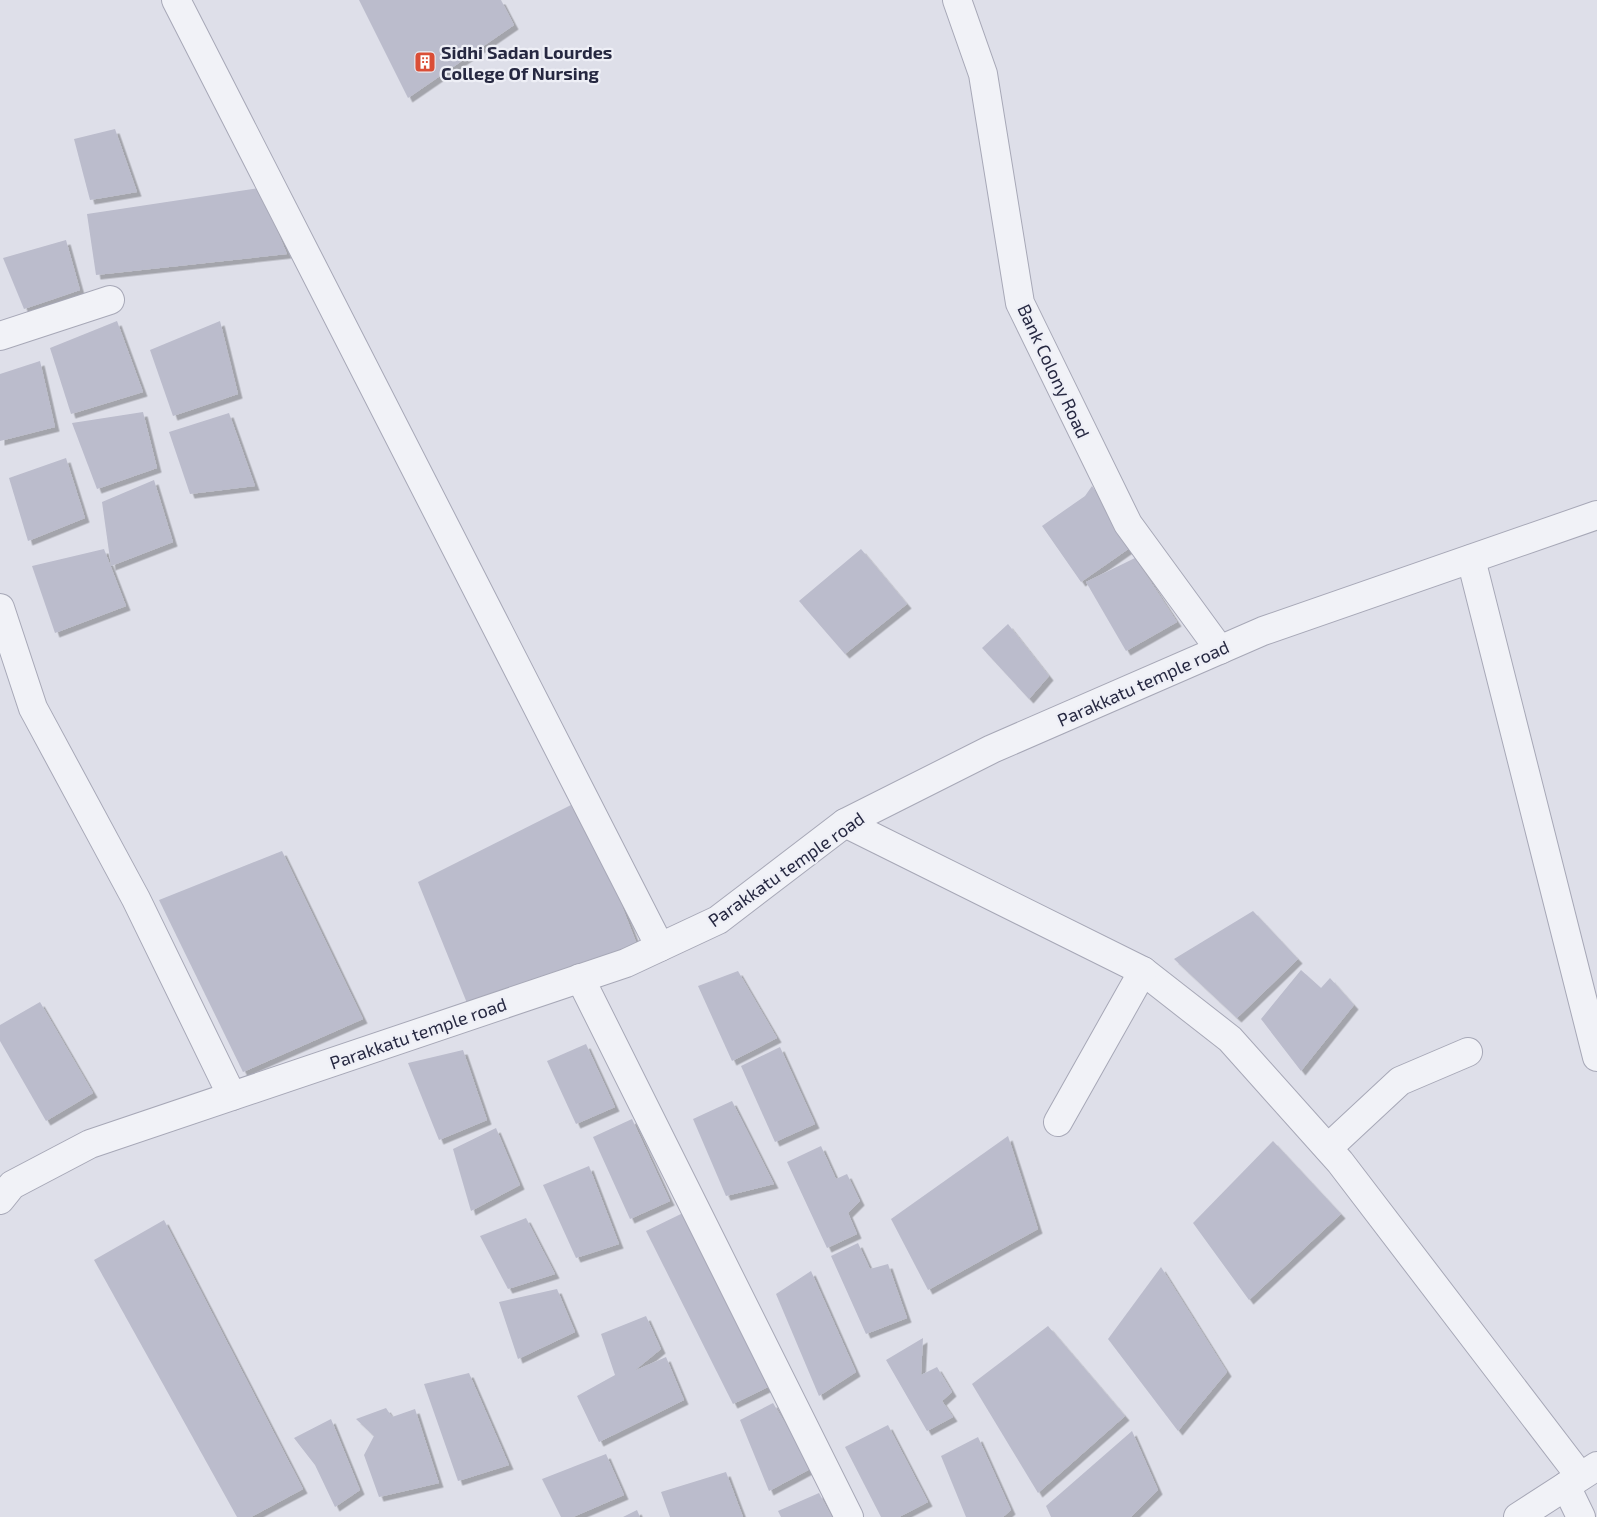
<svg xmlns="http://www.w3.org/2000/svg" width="1597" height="1517" viewBox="0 0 1597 1517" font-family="'Exo 2',sans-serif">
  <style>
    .building { fill: #bbbccc; filter: url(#shadow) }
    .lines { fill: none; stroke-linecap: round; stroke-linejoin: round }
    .street-casing { stroke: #a7a8b7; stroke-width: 30 }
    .street { stroke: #f1f2f7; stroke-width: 28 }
    .labels { text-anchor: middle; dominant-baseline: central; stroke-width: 4.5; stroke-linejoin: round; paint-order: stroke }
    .poi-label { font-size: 18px; font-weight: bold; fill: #262841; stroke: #eeeff6; text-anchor: start }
    .street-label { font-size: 18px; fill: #262841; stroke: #eeeff6 }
  </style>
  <defs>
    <filter id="shadow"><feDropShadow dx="4.5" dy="4.5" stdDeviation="0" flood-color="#0004"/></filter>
  </defs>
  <rect width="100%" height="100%" fill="#dedfe9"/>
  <!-- building -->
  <g class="building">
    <path d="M359,0H501L514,25L408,98Z"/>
    <path d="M115,129L137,192L90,200L74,139Z"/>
    <path d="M259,188L287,254L96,275L87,214Z"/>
    <path d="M66,240L80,290L24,309L3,258Z"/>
    <path d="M117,321L143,392L71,414L50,348Z"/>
    <path d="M220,321L238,394L173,416L150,350Z"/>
    <path d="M40,361L55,427L0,441V374Z"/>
    <path d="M143,412L157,468L97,489L72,423Z"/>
    <path d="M229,413L255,486L190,494L169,432Z"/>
    <path d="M66,458L85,518L28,541L9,478Z"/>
    <path d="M154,480L173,542L111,566L102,502Z"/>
    <path d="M1092,486L1134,545L1081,582L1042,526L1085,496Z"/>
    <path d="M104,549L126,606L55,633L32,566Z"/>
    <path d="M861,549L907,604L845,654L799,601Z"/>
    <path d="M1135,558L1177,622L1126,651L1086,582Z"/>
    <path d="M1008,624L1049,676L1029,699L982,648Z"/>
    <path d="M571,805L616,891L638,947L469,1008L418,882Z"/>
    <path d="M282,851L363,1019L243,1072L159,900Z"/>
    <path d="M1253,911L1298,959L1237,1018L1174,959Z"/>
    <path d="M1301,970L1321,988L1330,978L1354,1005L1301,1071L1261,1019Z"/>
    <path d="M738,971L777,1038L732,1061L698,986Z"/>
    <path d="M40,1002L93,1093L46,1121L0,1041V1025Z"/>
    <path d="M586,1044L615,1107L576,1124L547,1061Z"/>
    <path d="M780,1047L815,1124L775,1142L741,1066Z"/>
    <path d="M463,1050L487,1120L439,1140L408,1063Z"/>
    <path d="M732,1101L774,1184L726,1196L693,1119Z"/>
    <path d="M632,1119L670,1201L630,1219L593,1137Z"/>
    <path d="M496,1128L520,1185L471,1211L453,1149Z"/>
    <path d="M1008,1136L1038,1229L928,1290L891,1219Z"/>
    <path d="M1273,1141L1341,1214L1249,1300L1193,1223Z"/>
    <path d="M821,1146L836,1179L847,1174L860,1201L848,1213L857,1234L827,1248L787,1162Z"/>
    <path d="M589,1166L619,1244L576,1258L543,1185Z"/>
    <path d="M685,1212L772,1385L733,1404L646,1231Z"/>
    <path d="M526,1218L555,1274L508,1289L480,1236Z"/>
    <path d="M164,1220L303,1489L251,1517H237L94,1260Z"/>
    <path d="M858,1243L870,1269L888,1264L907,1318L866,1334L831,1256Z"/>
    <path d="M1161,1267L1227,1372L1178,1431L1108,1339Z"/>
    <path d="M811,1271L856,1372L819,1396L776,1294Z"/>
    <path d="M557,1289L575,1332L518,1359L499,1302Z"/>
    <path d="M646,1316L661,1349L634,1371L666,1357L684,1400L599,1442L577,1396L615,1375L601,1334Z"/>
    <path d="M1048,1326L1125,1416L1038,1493L972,1384Z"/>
    <path d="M923,1338L921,1375L937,1367L952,1392L942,1401L953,1417L927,1431L886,1360Z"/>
    <path d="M469,1373L509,1465L458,1481L424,1384Z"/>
    <path d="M773,1403L812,1468L769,1491L740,1420Z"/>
    <path d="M386,1408L392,1417L415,1409L439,1483L379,1497L364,1455L374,1436L356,1419Z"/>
    <path d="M331,1419L360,1490L335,1507L315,1465L294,1438Z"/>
    <path d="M888,1425L928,1502L899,1517H881L845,1447Z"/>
    <path d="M1132,1431L1158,1490L1131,1517H1051L1046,1506Z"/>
    <path d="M978,1437L1011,1510L1003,1517H966L941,1456Z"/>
    <path d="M606,1454L624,1495L573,1517H561L542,1479Z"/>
    <path d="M726,1472L743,1517H670L661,1492Z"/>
    <path d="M819,1493L832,1517H781L778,1511Z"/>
    <path d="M637,1510L640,1517H623Z"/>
  </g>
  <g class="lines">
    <!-- street casing -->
    <g class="street-casing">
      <g id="street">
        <path d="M176,0L660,947"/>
        <path d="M957,0L983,74L1020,303L1128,524L1220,650"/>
        <path d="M0,336L110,300"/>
        <path d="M1471,559L1597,1057"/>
        <path d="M0,608L33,708L136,899L232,1096"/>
        <path d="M845,823L1143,971L1230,1039L1340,1162L1580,1476"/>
        <path d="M580,978L849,1517"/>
        <path d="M1058,1122L1143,971"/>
        <path d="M1328,1148L1400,1081L1468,1052"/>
        <path d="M0,1200L12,1185L90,1144L626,963L718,920L845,823L992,749L1263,631L1597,515"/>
        <path d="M1566,1486L1581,1517"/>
        <path d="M1518,1517L1597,1466"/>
      </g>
    </g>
    <!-- street -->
    <use href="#street" class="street"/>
  </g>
  <!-- icons -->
  <defs>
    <g id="building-square" transform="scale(1.125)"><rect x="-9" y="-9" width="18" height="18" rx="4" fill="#da4e37" stroke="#eeeff6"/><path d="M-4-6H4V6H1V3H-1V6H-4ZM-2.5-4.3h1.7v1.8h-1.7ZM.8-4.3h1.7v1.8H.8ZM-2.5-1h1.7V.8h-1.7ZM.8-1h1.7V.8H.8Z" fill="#fff"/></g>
  </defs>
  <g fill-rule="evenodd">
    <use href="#building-square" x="425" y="62"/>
  </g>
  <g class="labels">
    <!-- poi labels -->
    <g class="poi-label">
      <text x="441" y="52">Sidhi Sadan Lourdes<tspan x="441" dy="21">College Of Nursing</tspan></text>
    </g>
    <!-- street labels -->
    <g class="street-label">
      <text transform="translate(1054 371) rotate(65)">Bank Colony Road</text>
      <text transform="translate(1143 683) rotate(-24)">Parakkatu temple road</text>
      <text transform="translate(786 869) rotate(-35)">Parakkatu temple road</text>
      <text transform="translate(418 1033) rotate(-19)">Parakkatu temple road</text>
    </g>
  </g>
</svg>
